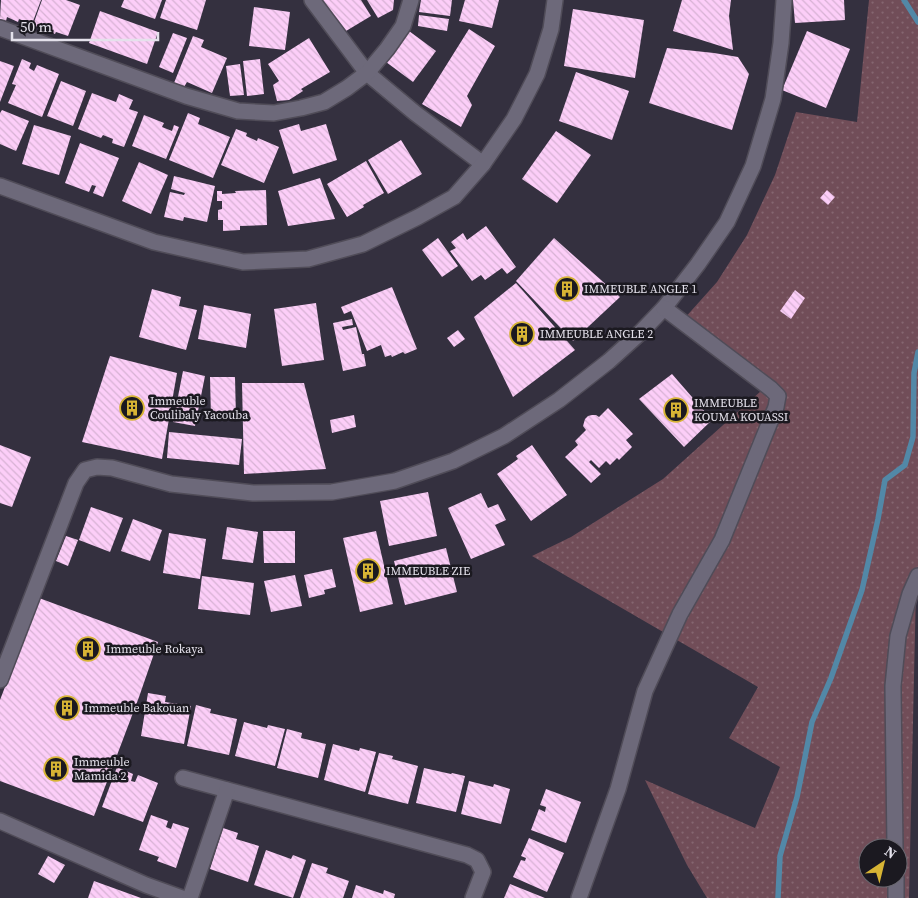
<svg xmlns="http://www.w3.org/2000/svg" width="918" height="898" viewBox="0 0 918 898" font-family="'Source Serif 4',serif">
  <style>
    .grass { fill: url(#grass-dots); fill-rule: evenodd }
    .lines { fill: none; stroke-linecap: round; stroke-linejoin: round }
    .stream { stroke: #5288a7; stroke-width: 5.5 }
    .building { fill: url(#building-back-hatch) }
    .street-casing { stroke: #504c58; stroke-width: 18 }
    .secondary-casing { stroke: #504c58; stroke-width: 18 }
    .street { stroke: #6d697a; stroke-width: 15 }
    .secondary { stroke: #6d697a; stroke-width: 15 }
    .labels { text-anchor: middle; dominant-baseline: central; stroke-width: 5; stroke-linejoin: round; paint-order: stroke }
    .poi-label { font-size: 12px; fill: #e4e1eb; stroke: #1b1920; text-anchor: start }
  </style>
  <defs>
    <pattern id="grass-dots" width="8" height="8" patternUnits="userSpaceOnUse" patternTransform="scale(1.25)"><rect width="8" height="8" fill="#714d58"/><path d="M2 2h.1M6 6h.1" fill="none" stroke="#856670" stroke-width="1.8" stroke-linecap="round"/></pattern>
    <pattern id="building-back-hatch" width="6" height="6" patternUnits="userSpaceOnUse" patternTransform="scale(1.25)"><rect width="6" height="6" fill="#fccef8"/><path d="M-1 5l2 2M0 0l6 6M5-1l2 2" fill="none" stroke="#d7b2d4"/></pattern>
  </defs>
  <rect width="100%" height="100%" fill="#34303f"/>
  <!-- grass -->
  <path class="grass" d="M869,0H918V589H916L909,898H707L687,865L645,780L755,828L780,767L729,738L758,687L532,556L571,537L663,479L761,391L683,320L717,282L747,235L775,175L796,112L857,122ZM868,848H898V878H868Z"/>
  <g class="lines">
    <!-- stream -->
    <g class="stream">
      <path d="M904,0L918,22"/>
      <path d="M778,898L780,856L797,797L812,722L831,678L862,590L878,519L885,480L905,465L913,437L914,373L918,352"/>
    </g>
  </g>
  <!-- building -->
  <g class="building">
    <path d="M1,0H41L32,24L19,19L18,22L7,17L6,21L0,19Z"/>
    <path d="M42,0H66L80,5L68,36L56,32L55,34L33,25Z"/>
    <path d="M124,0H162L155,19L121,7Z"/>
    <path d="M166,0H206L197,30L160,18Z"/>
    <path d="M319,0H361L371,16L341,34Z"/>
    <path d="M367,0H394L393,10L378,18Z"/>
    <path d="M421,0H452L450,16L419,12Z"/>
    <path d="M465,0H499L492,28L459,21Z"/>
    <path d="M682,0H731L729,16L733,50L673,31Z"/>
    <path d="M793,0H844L845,20L795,23Z"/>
    <path d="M254,7L290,12L285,50L249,46Z"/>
    <path d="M573,9L644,20L635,78L564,66Z"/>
    <path d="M100,11L158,32L147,64L89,43Z"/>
    <path d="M419,15L449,19L447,31L418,26Z"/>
    <path d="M469,29L495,46L467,96L472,105L461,127L422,104Z"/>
    <path d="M409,31L436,51L413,82L386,62Z"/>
    <path d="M807,31L850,49L826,108L782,90Z"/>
    <path d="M173,33L187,38L173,73L159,67Z"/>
    <path d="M193,36L204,40L201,47L227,58L212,93L187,82L184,87L174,83Z"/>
    <path d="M309,38L330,72L301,89L303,91L289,100L277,101L273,85L279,81L268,64Z"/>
    <path d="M667,48L714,53L738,57L749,74L732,130L649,103Z"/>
    <path d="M22,59L31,63L29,68L34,71L37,65L59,74L42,117L8,103L16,85L12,84Z"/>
    <path d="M260,59L264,94L247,96L243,61Z"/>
    <path d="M0,61L14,66L0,102Z"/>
    <path d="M240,64L244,95L230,96L226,66Z"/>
    <path d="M576,72L629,91L612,140L559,121Z"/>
    <path d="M61,81L86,91L73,126L47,116Z"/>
    <path d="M92,93L116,102L119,94L133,100L129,109L138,112L124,147L112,143L113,139L103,135L101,138L78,129Z"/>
    <path d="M2,110L29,121L16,151L0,144V113Z"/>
    <path d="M188,113L200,118L198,124L230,137L213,178L169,160Z"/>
    <path d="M144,115L164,123L162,127L172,131L174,125L179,127L166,159L132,146Z"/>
    <path d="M299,124L301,131L326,124L337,160L293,174L279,130Z"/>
    <path d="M34,125L71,136L59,175L22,164Z"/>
    <path d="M236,129L247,133L246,136L257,141L258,138L279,147L264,183L221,165Z"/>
    <path d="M556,131L591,155L557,203L522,179Z"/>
    <path d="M401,140L422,174L388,194L368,160Z"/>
    <path d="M80,143L119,158L103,197L93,193L96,186L92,185L89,192L65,183Z"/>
    <path d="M366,161L384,193L363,205L364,207L347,217L327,184Z"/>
    <path d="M139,162L168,175L151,214L122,201Z"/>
    <path d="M174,176L215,186L207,222L184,217L183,221L164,217L170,192L184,195L185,193L171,189Z"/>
    <path d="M320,178L335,219L288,226L278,191Z"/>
    <path d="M266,190L267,225L240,226V230L223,231V220H218V210L222,209V201H217V191H222V194L236,193L235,191Z"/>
    <path d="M827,190L835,197L828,205L820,198Z"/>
    <path d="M486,226L516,267L507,274L502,268L485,280L481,275L472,281L450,251L456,248L451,242L463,233L467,240Z"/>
    <path d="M438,238L458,266L442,277L422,250Z"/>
    <path d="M554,238L620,297L573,341L516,281Z"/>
    <path d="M516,283L575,350L513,397L474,317Z"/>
    <path d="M392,287L417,349L405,354L403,352L392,357L391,355L385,357L381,345L367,351L351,311L344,314L341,307Z"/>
    <path d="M152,289L181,297L179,306L197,310L186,350L139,337Z"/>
    <path d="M795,290L805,298L791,319L780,311Z"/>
    <path d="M316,303L324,360L282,366L274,309Z"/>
    <path d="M204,305L251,314L246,348L198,339Z"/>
    <path d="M352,319L353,325L342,327L343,330L356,327L362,354H364L366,366L343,371L333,323Z"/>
    <path d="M458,330L465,339L454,347L447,338Z"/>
    <path d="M110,356L177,373L162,459L82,442Z"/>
    <path d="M183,371L205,376L195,426L173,422Z"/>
    <path d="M672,374L712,420L684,447L639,399Z"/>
    <path d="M210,377H235L236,418H211Z"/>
    <path d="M242,383H304L326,469L244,474Z"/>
    <path d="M608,408L633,434L626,440L632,447L619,460L617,458L610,465L606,461L599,468L591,460L589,462L601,474L591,483L565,457L578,445L575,441L586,430L583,426L585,419L588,416L592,415H596L599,417Z"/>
    <path d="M354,415L356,427L332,433L330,420Z"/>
    <path d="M169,432L242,439L239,465L167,458Z"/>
    <path d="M0,445L31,457L12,507L0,503Z"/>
    <path d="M532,445L567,495L531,521L497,474L518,459L516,456Z"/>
    <path d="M428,492L437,536L389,546L380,501Z"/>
    <path d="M481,493L488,508L498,504L506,520L495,525L505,545L471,559L448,508Z"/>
    <path d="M91,507L123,518L110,552L79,540Z"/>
    <path d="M133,519L162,530L150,561L121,551Z"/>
    <path d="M227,527L258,532L253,563L222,559Z"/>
    <path d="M263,531H295V563H264Z"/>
    <path d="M376,531L393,604L360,612L343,538Z"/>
    <path d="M169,533L206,539L200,579L163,573Z"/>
    <path d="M66,536L78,540L68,566L56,561Z"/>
    <path d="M446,548L457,592L405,605L394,561Z"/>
    <path d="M332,569L336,587L324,590L325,594L309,598L304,575Z"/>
    <path d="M295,575L302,606L271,612L264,581Z"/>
    <path d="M202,576L254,583L250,615L198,609Z"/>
    <path d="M39,598L158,642L139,697L94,816L0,781V700Z"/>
    <path d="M148,693L166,696L165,702L191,706L184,744L141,736Z"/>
    <path d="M196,705L211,709L210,713L237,719L229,755L187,746Z"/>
    <path d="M244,722L267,728L268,725L285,729L275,766L235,756Z"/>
    <path d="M287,729L302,733L301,738L326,744L318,778L277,768Z"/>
    <path d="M333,744L359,751L360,748L376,752L365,792L324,780Z"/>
    <path d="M379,753L393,756L392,759L418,766L408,804L368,794Z"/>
    <path d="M117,767L133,774L131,781L135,782L138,775L158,783L143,822L102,807Z"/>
    <path d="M424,768L451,774L452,773L465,776L456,812L416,803Z"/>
    <path d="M469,781L493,787L494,784L510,789L501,824L461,814Z"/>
    <path d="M546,789L581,802L566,843L531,830L539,809L545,812L546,807L540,805Z"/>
    <path d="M151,815L168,821L166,827L171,829L173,823L189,828L176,868L157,861L159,857L139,850Z"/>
    <path d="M223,828L238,833L236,839L259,846L248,882L210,869Z"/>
    <path d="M529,838L564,853L547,892L513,877L521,860L525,861L526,858L521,856Z"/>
    <path d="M266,850L291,859L293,855L306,860L293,898L254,885Z"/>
    <path d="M48,856L65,865L54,883L38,874Z"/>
    <path d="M312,863L328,868L326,873L349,881L343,898H300Z"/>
    <path d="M94,881L141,898H88Z"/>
    <path d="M510,884L545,898H504Z"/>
    <path d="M356,885L383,894L384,890L395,894L394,898H352Z"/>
  </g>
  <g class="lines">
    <!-- street casing -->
    <g class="street-casing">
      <g id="street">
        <path d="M312,0L367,73L415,113L483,164"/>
        <path d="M0,28L186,96L238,111L274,113L301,108L324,102L347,88L367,73L387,49L403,26L411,0"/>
        <path d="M0,680L76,483L85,470L97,467L112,468L171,484L253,493L332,492L395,481L453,461L504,436L559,400L609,361L640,333L664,308L698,264L727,222L753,166L773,99L781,43L784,0"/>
        <path d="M183,778L467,855L477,860L483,872L473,898"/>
        <path d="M0,821L146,885L182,898"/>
        <path d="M895,848L893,686L898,636L910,594L918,576"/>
        <path d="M896,878V898"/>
        <path d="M190,898L227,790"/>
        <path d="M579,898L618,789L645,691L680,614L722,540L776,407L778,396L771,389L664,308"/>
      </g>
    </g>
    <!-- secondary casing -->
    <g class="secondary-casing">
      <path id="secondary" d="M0,186L154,242L243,262L308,259L363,244L418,217L454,197L483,164L514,119L537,74L551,29L555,0"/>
    </g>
    <!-- street -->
    <use href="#street" class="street"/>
    <!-- secondary -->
    <use href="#secondary" class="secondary"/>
  </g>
  <!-- icons -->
  <defs>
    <g id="building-ring" transform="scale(1.25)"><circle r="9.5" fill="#1b1920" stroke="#d7b434" stroke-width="1.5"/><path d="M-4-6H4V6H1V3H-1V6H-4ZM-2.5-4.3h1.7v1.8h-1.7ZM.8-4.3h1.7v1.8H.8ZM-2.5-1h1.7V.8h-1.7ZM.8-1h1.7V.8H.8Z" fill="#d7b434"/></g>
  </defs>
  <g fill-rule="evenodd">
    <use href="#building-ring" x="567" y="289"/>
    <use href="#building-ring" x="522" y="334"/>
    <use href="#building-ring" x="132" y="408"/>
    <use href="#building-ring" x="676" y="410"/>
    <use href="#building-ring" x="368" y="571"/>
    <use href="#building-ring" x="88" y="649"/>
    <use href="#building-ring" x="67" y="708"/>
    <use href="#building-ring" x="56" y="769"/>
  </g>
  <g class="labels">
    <!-- poi labels -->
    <g class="poi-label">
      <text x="584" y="289">IMMEUBLE ANGLE 1</text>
      <text x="540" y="334">IMMEUBLE ANGLE 2</text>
      <text x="150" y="401">Immeuble<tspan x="150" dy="14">Coulibaly Yacouba</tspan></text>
      <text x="694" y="403">IMMEUBLE<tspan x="694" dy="14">KOUMA KOUASSI</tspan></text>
      <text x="386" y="571">IMMEUBLE ZIE</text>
      <text x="106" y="649">Immeuble Rokaya</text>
      <text x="84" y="708">Immeuble Bakouan</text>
      <text x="74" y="762">Immeuble<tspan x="74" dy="14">Mamida 2</tspan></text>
    </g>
  </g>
  <!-- north arrow -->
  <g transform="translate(883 863) rotate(35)"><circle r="24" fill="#1b1920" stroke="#6b6971"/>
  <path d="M0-4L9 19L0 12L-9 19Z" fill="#d7b434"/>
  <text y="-8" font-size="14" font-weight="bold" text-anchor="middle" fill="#e4e1eb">N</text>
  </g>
  <!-- scale -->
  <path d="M12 32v8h146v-8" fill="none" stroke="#e4e1eb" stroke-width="2.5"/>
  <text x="20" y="32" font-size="15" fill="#e4e1eb" stroke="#1b1920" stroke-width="4" paint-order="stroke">50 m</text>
</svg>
